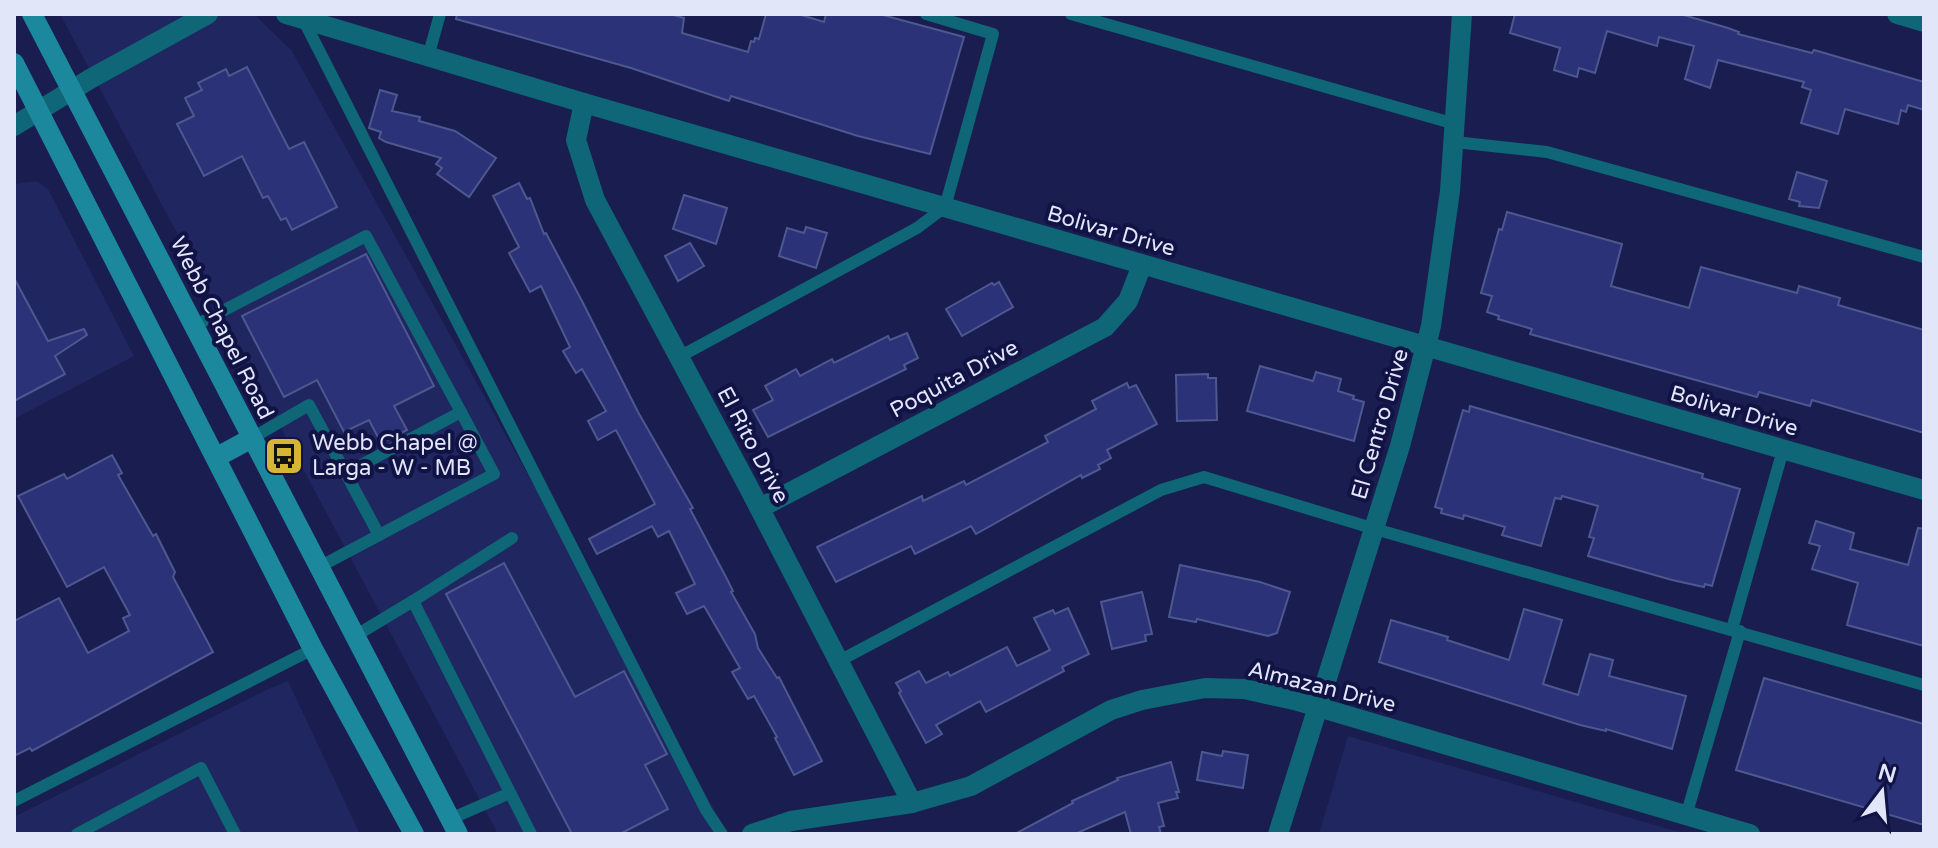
<svg xmlns="http://www.w3.org/2000/svg" width="1938" height="848" viewBox="0 0 1938 848" font-family="'Varela Round',sans-serif">
  <style>
    .built { fill: #20265f }
    .building { fill: #2b3277; stroke: #4e5890; stroke-width: 2 }
    .lines { fill: none; stroke-linecap: round; stroke-linejoin: round }
    .service { stroke: #0e6676; stroke-width: 12 }
    .minor { stroke: #0e6676; stroke-width: 20 }
    .tertiary { stroke: #0e6676; stroke-width: 20 }
    .secondary { stroke: #1b889d; stroke-width: 20 }
    .labels { text-anchor: middle; dominant-baseline: central; stroke-width: 8; stroke-linejoin: round; paint-order: stroke }
    .street-label { font-size: 22px; fill: #e1e6f9; stroke: #101344 }
    .poi-label { font-size: 22px; fill: #e1e6f9; stroke: #101344; text-anchor: start }
  </style>
  <rect width="100%" height="100%" fill="#191d4f"/>
  <!-- built -->
  <g class="built">
    <path d="M60,14H254L292,51L728,834H498Z"/>
    <path d="M37,181L48,189L134,356L14,419V184Z"/>
    <path d="M288,681L360,834H14V817L266,690Z"/>
    <path d="M1348,736L1686,834H1319Z"/>
  </g>
  <!-- building -->
  <g class="building">
    <path d="M457,14H670L684,18L682,33L748,52L751,41L754,42L755,38L759,39L766,14H798L824,22L826,14H879L964,37L930,154L858,136L731,96L729,101L631,68L456,19Z"/>
    <path d="M1515,14H1680L1728,28L1739,32L1738,34L1812,53L1814,50L1924,82V110L1908,105L1906,112L1901,110L1898,124L1845,109L1838,134L1801,123L1811,90L1802,87L1804,82L1718,60L1710,88L1685,79L1694,46L1659,37L1657,46L1607,31L1595,73L1579,68L1577,77L1554,70L1560,48L1510,33Z"/>
    <path d="M247,67L289,149L304,142L337,207L292,230L286,218L281,220L268,196L263,198L242,156L204,176L177,124L194,116L185,98L202,90L198,83L226,69L229,76Z"/>
    <path d="M380,90L397,95L392,111L420,117L419,121L455,131L496,158L469,197L437,174L442,168L436,164L441,158L386,142L379,138L381,132L369,128Z"/>
    <path d="M1797,172L1827,181L1819,208L1799,206L1800,202L1789,199Z"/>
    <path d="M519,183L527,199L530,198L544,234L546,233L583,303L638,412L693,508L690,509L727,579L733,591L731,592L755,634L758,648L777,678L779,677L822,761L794,775L775,738L777,737L754,696L748,699L732,672L740,668L704,606L687,614L676,593L695,584L669,531L658,537L652,526L597,554L589,539L655,504L616,430L598,440L588,421L606,411L582,369L576,373L563,351L570,347L541,286L530,292L509,253L519,247L493,196Z"/>
    <path d="M684,195L727,208L716,244L673,229Z"/>
    <path d="M1507,212L1622,244L1611,286L1689,308L1701,267L1797,293L1799,286L1840,298L1838,305L1924,330V433L1812,400L1810,406L1759,392L1757,397L1530,334L1532,329L1498,319L1499,316L1487,312L1492,296L1481,293L1499,229L1502,230Z"/>
    <path d="M806,227L827,233L816,268L779,256L787,228L804,233Z"/>
    <path d="M690,243L704,266L678,281L665,256Z"/>
    <path d="M366,254L434,386L394,406L407,430L381,443L369,420L344,432L317,380L284,397L242,316Z"/>
    <path d="M14,278L48,341L84,329L87,335L55,356L65,374L14,401Z"/>
    <path d="M999,282L1013,307L962,336L946,309L992,283L994,285Z"/>
    <path d="M907,333L918,358L904,365L906,369L768,437L753,410L773,400L765,386L796,369L800,376L832,359L834,363L888,336L890,340Z"/>
    <path d="M1260,366L1313,381L1316,372L1341,379L1338,391L1354,396L1353,399L1364,402L1354,441L1247,411Z"/>
    <path d="M1208,374V378H1216L1217,420L1177,421L1176,375Z"/>
    <path d="M1127,383L1129,388L1136,385L1157,424L1107,450L1111,458L1098,465L1100,469L1082,478L1081,475L976,534L971,526L915,554L911,546L836,582L817,547L922,496L923,501L964,481L966,485L1012,461L1048,442L1045,436L1096,409L1092,401Z"/>
    <path d="M1470,406L1703,474L1702,478L1740,489L1712,586L1705,584L1704,587L1672,580L1588,556L1594,538L1589,537L1598,506L1562,496L1561,499L1555,498L1541,546L1502,535L1505,527L1464,515L1463,519L1441,513L1442,509L1435,507L1463,410L1469,412Z"/>
    <path d="M112,455L122,473L118,475L153,536L156,534L175,572L173,577L213,652L32,751L30,748L14,756V621L59,598L88,653L129,631L123,618L130,615L104,567L67,587L18,496L64,474L67,479Z"/>
    <path d="M1816,521L1854,533L1850,549L1908,565L1918,528L1924,529V646L1847,625L1858,583L1812,569L1820,546L1809,543Z"/>
    <path d="M504,563L575,697L624,671L667,754L645,765L668,809L620,834H572L446,594Z"/>
    <path d="M1180,565L1260,582L1290,592L1277,633L1268,636L1197,619L1196,622L1169,617Z"/>
    <path d="M1142,592L1152,634L1145,635L1146,641L1112,649L1101,602Z"/>
    <path d="M1068,608L1089,654L1062,667L1064,671L986,712L980,701L936,725L942,734L926,743L899,693L901,691L896,683L919,671L926,683L948,672L950,676L1007,647L1017,666L1050,650L1034,618L1053,610L1055,614Z"/>
    <path d="M1524,609L1562,620L1543,684L1578,695L1590,654L1613,660L1609,676L1686,696L1672,749L1606,729V731L1580,725L1379,662L1391,620L1448,637L1447,640L1509,660Z"/>
    <path d="M1764,678L1924,724V825L1736,770Z"/>
    <path d="M1223,751L1248,755L1243,788L1197,780L1202,752L1222,756Z"/>
    <path d="M1171,762L1179,792H1176L1178,798L1158,803L1164,826L1159,827L1161,834H1131L1125,812L1075,834H1015L1073,803L1072,801L1118,780L1117,778Z"/>
  </g>
  <g class="lines">
    <!-- service -->
    <g class="service">
      <path d="M1071,14L1455,124"/>
      <path d="M303,19L706,810L722,834"/>
      <path d="M428,57L440,14"/>
      <path d="M1455,142L1547,152L1924,257"/>
      <path d="M194,326L366,236L461,412"/>
      <path d="M679,357L917,228L945,207L993,34L926,14"/>
      <path d="M252,438L309,405L379,535"/>
      <path d="M319,567L494,474L461,412L346,473"/>
      <path d="M413,601L512,538"/>
      <path d="M1732,629L1783,450"/>
      <path d="M355,636L413,601L531,834"/>
      <path d="M839,661L1161,490L1204,477L1375,529L1924,685"/>
      <path d="M14,801L313,649"/>
      <path d="M1686,816L1740,631"/>
      <path d="M450,819L510,793"/>
      <path d="M77,834L201,768L235,834"/>
    </g>
    <!-- minor -->
    <g class="minor">
      <path d="M286,14L584,103L1924,490"/>
      <path d="M1897,14L1924,22"/>
      <path d="M584,103L576,140L595,200L748,486L912,803"/>
      <path d="M760,508L1105,327L1128,301L1142,265"/>
      <path d="M752,834L791,821L912,803L971,786L1111,710L1142,700L1205,688L1244,689L1294,700L1750,834"/>
      <path d="M1278,834L1400,446L1431,326L1450,191L1462,14"/>
    </g>
    <!-- tertiary -->
    <path class="tertiary" d="M14,126L90,79L208,14"/>
    <!-- secondary -->
    <g class="secondary">
      <path d="M32,14L458,834"/>
      <path d="M14,63L313,649L414,834"/>
      <path d="M217,457L252,438"/>
    </g>
  </g>
  <!-- icons -->
  <defs>
    <g id="bus-square" transform="scale(2)"><rect x="-9" y="-9" width="18" height="18" rx="4" fill="#d5b534" stroke="#101344"/><path d="M-5-6H5V4H4V6H2V4H-2V6H-4V4H-5ZM-3.5-4V0h7V-4ZM-3.5 1.2v1.5H-2V1.2ZM2 1.2v1.5H3.5V1.2Z" fill="#111"/></g>
  </defs>
  <g fill-rule="evenodd">
    <use href="#bus-square" x="284" y="456"/>
  </g>
  <g class="labels">
    <!-- street labels -->
    <g class="street-label">
      <text transform="translate(1111 231) rotate(16)">Bolivar Drive</text>
      <text transform="translate(222 328) rotate(63)">Webb Chapel Road</text>
      <text transform="translate(954 379) rotate(-28)">Poquita Drive</text>
      <text transform="translate(1734 411) rotate(16)">Bolivar Drive</text>
      <text transform="translate(1380 424) rotate(-74)">El Centro Drive</text>
      <text transform="translate(753 445) rotate(62)">El Rito Drive</text>
      <text transform="translate(1322 687) rotate(14)">Almazan Drive</text>
    </g>
    <!-- poi labels -->
    <g class="poi-label">
      <text x="312" y="443">Webb Chapel @<tspan x="312" dy="25">Larga - W - MB</tspan></text>
    </g>
  </g>
  <!-- border -->
  <rect width="1938" height="848" fill="none" stroke="#e1e6f9" stroke-width="32"/>
  <!-- north arrow -->
  <g transform="translate(1882 792) rotate(16)" stroke="#101344" stroke-width="6" paint-order="stroke">
  <path d="M0-6L14 30L0 20L-14 30Z" fill="#e1e6f9"/>
  <text y="-12" font-size="22" font-weight="bold" text-anchor="middle" fill="#e1e6f9">N</text>
  </g>
</svg>
